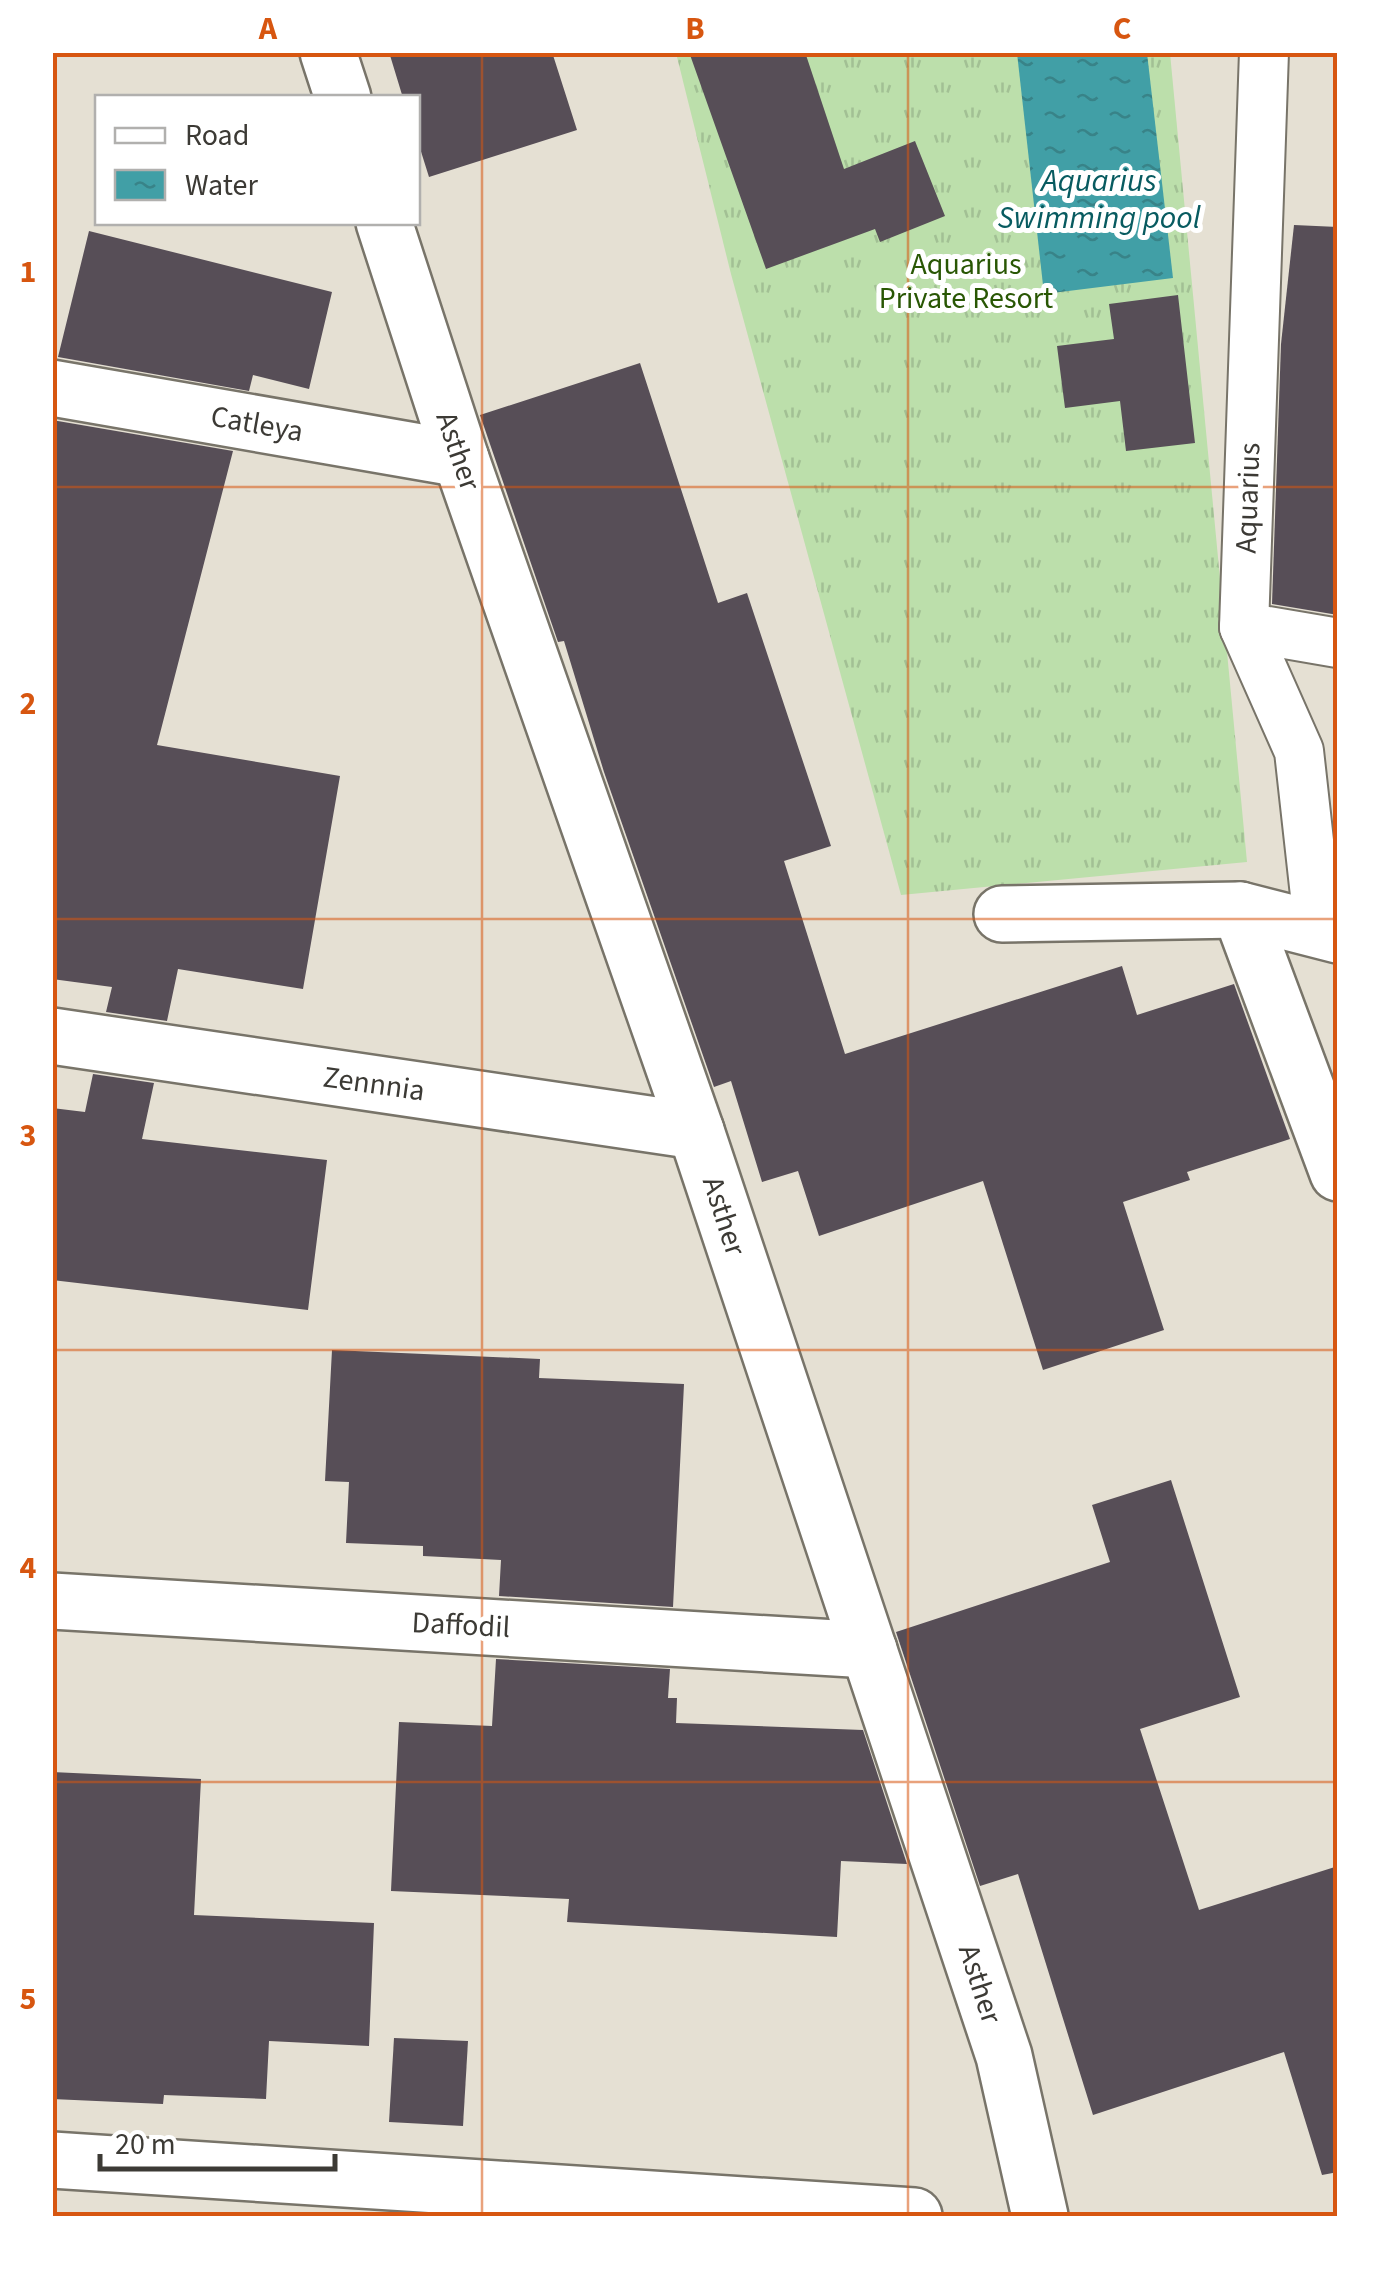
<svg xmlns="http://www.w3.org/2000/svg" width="1390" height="2269" viewBox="0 0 1390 2269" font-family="'Source Sans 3',sans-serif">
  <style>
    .grass { fill: url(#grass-tufts) }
    .water { fill: url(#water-ripples) }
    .building { fill: #574e57 }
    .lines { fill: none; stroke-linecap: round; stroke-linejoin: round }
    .lane-casing { stroke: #787469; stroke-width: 52 }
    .street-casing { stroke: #787469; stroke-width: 60 }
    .lane { stroke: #fff; stroke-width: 48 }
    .street { stroke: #fff; stroke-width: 55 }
    .grid { fill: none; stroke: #d75610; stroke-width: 2.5; stroke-opacity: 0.55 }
    .labels { text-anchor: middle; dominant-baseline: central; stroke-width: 10; stroke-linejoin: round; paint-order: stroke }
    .park-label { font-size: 30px; fill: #295704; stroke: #fff }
    .street-label { font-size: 30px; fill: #3c3a35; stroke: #fff }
    .water-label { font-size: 32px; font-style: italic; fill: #085b60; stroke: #fff }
    .neatline { fill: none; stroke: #d75610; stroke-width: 4 }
    .grid-label { font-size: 32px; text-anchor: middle; font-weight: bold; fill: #d75610 }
  </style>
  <defs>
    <pattern id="grass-tufts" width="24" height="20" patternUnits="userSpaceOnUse" patternTransform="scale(2.5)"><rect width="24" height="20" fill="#bcdfab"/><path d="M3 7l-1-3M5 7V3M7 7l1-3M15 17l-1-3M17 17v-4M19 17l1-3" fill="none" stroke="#a2c094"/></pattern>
    <pattern id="water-ripples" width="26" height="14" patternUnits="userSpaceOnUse" patternTransform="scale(2.5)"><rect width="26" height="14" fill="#419fa6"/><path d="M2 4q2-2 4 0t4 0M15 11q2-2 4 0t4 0" fill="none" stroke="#388388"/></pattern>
  </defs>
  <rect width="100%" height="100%" fill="#e5e0d3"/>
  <!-- grass -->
  <path class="grass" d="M676,53H1170L1247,862L901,895L731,274Z"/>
  <!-- water -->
  <path class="water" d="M1017,53H1147L1173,278L1044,294Z"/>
  <!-- building -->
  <g class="building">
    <path d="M389,52H552L577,130L429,177L418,142V98H403Z"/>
    <path d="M689,52H805L844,169L915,141L945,216L880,242L875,229L766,269Z"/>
    <path d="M1294,225L1338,227V615L1272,604L1281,344Z"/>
    <path d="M89,231L332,292L309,389L253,375L249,391L58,357Z"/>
    <path d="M1178,295L1195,443L1126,451L1120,401L1065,408L1057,346L1114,339L1109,304Z"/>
    <path d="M640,363L718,603L747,593L831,846L784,861L845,1054L1122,966L1137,1015L1234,984L1290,1139L1187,1172L1190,1180L1123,1202L1164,1330L1043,1370L983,1181L819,1236L798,1171L762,1182L731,1081L714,1087L604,772L564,641L558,642L480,415Z"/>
    <path d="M52,420L233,451L157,745L340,776L303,989L178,969L167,1021L106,1012L112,987L52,979Z"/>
    <path d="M93,1074L154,1083L142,1139L327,1160L308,1310L52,1280V1108L85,1112Z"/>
    <path d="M332,1350L540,1359L539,1378L684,1384L673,1607L499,1596L501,1560L423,1556V1546L346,1543L349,1482L325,1481Z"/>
    <path d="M1171,1480L1240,1697L1140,1729L1199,1910L1338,1866V2172L1322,2175L1284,2052L1093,2115L1018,1874L980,1886L896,1632L1110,1562L1092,1505Z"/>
    <path d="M496,1659L670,1669L668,1698H677L676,1723L863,1730L907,1864L841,1861L837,1937L567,1922L569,1899L391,1891L399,1722L492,1726Z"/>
    <path d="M52,1772L201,1779L194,1915L374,1923L369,2046L269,2041L266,2099L164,2095L163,2104L52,2099Z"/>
    <path d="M394,2038L468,2041L463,2126L389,2122Z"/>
  </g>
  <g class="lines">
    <!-- lane casing -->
    <g class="lane-casing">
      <g id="lane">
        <path d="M1264,52L1244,627L1299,751L1319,931"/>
        <path d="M1244,627L1338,643"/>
      </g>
    </g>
    <!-- street casing -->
    <g class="street-casing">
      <g id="street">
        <path d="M328,52L343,98"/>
        <path d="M384,222L461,459L696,1131L1004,2056L1040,2216"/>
        <path d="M52,388L461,459"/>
        <path d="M1240,910L1338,1173"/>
        <path d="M1002,914L1240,910L1338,935"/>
        <path d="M52,1036L696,1131"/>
        <path d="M52,1601L869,1650"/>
        <path d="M52,2160L914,2216"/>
      </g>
    </g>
    <!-- lane -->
    <use href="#lane" class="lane"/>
    <!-- street -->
    <use href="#street" class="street"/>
  </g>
  <!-- grid -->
  <path class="grid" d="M482,52V2216M908,52V2216M52,487H1338M52,919H1338M52,1350H1338M52,1782H1338"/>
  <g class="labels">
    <!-- park labels -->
    <g class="park-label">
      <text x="966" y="264">Aquarius<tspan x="966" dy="34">Private Resort</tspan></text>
    </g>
    <!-- street labels -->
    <g class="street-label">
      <text transform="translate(257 424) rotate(10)">Catleya</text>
      <text transform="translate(458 451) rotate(71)">Asther</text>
      <text transform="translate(1248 498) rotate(-88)">Aquarius</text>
      <text transform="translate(374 1084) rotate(8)">Zennnia</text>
      <text transform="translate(724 1216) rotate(72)">Asther</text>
      <text transform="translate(461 1625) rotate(3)">Daffodil</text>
      <text transform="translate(980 1984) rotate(72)">Asther</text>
    </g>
    <!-- water labels -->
    <g class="water-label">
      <text x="1099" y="181">Aquarius<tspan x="1099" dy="37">Swimming pool</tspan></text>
    </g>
  </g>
  <!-- border -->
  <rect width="1390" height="2269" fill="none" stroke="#ffffff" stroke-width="110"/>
  <!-- legend -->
  <rect x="95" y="95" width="325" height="130" fill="#ffffff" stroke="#b1b0ae" stroke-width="2.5"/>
  <rect x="115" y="128" width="50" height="15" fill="#ffffff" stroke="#b1b0ae" stroke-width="2.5"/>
  <text x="185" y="145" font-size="30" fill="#3c3a35">Road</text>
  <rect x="115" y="170" width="50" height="30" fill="url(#water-ripples)" stroke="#b1b0ae" stroke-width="2.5"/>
  <text x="185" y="195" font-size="30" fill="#3c3a35">Water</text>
  <!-- scale -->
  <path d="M100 2154v15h235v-15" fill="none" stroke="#3c3a35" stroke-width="5"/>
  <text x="115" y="2154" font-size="30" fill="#3c3a35" stroke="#ffffff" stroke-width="8" paint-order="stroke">20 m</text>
  <rect x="55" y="55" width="1280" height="2159" class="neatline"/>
  <g class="grid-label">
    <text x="268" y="39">A</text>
    <text x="695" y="39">B</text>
    <text x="1122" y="39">C</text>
    <text x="28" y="282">1</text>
    <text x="28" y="714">2</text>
    <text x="28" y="1146">3</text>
    <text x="28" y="1578">4</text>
    <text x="28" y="2009">5</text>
  </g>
</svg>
